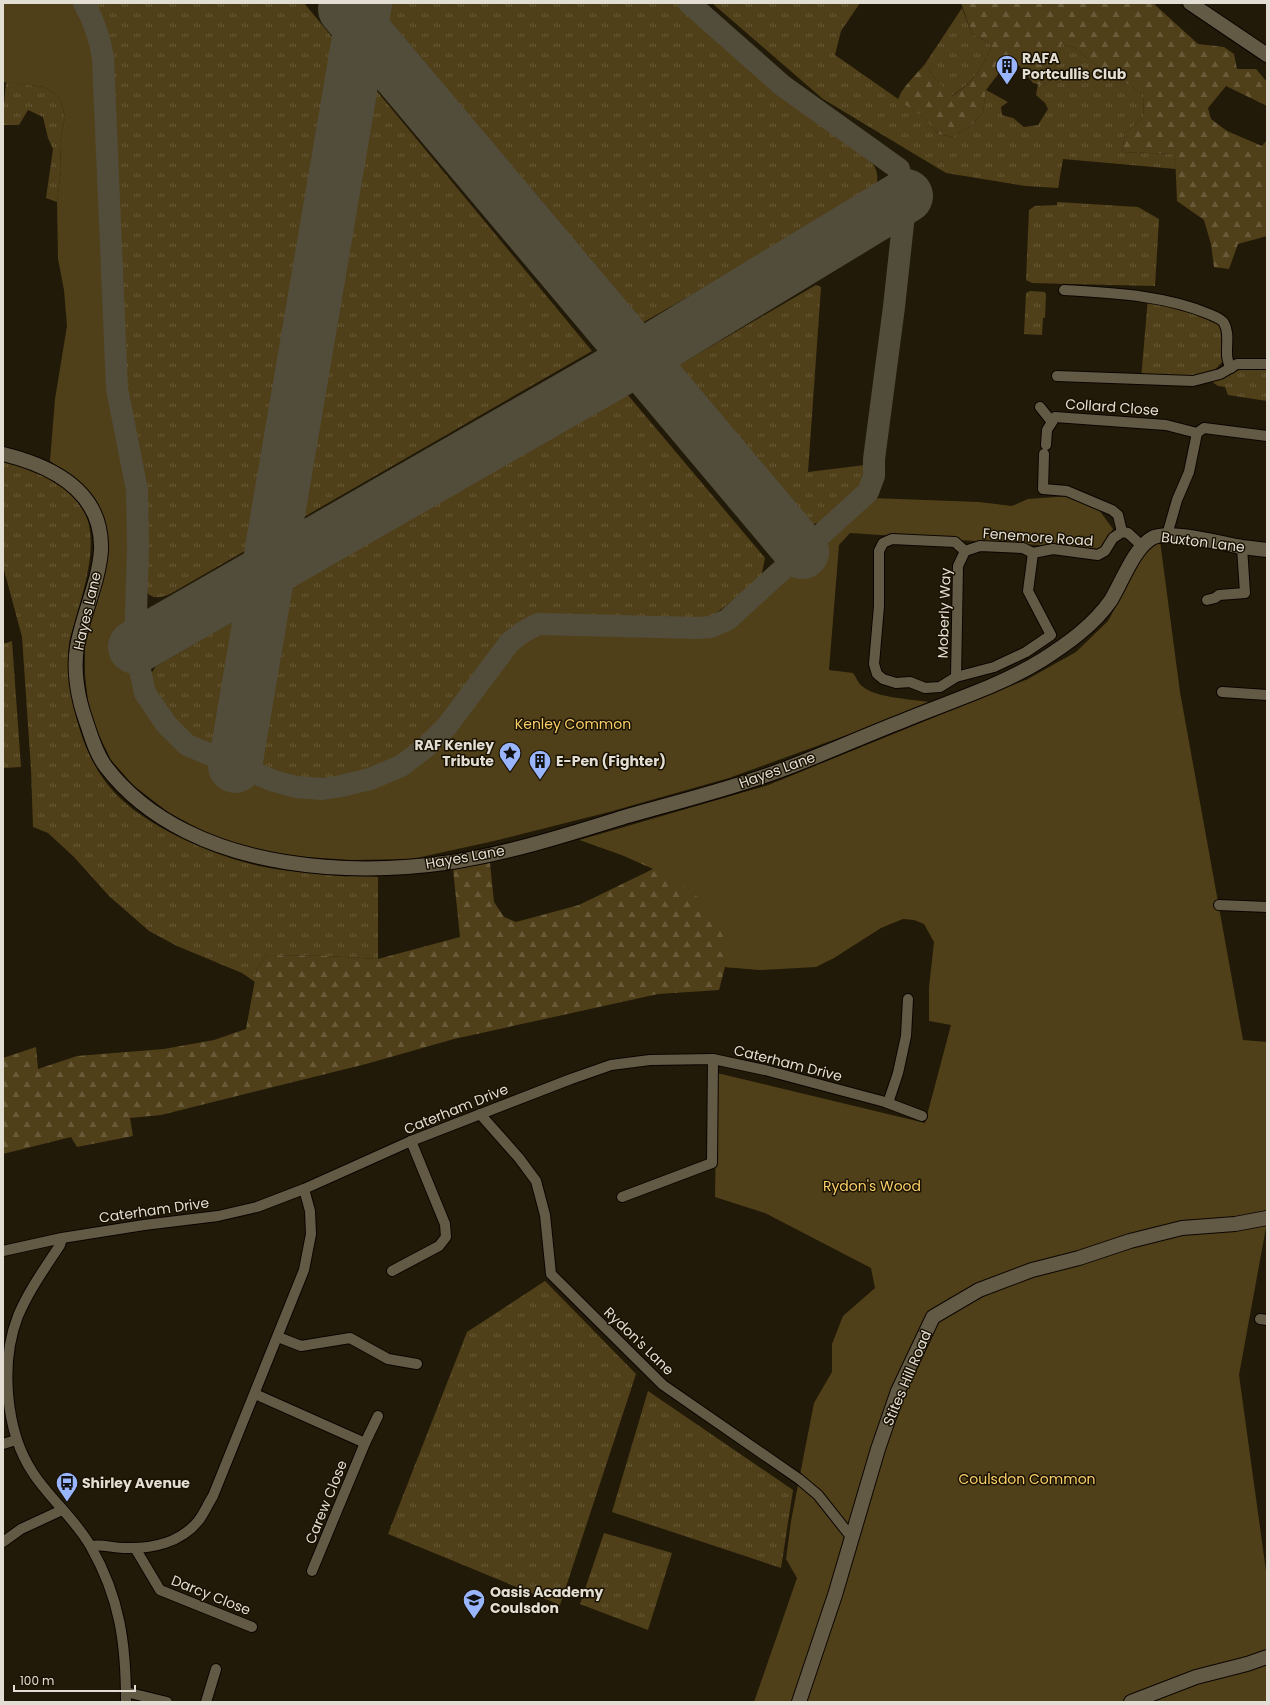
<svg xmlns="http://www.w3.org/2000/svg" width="1270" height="1705" viewBox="0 0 1270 1705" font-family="Poppins,sans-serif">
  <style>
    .grass { fill: url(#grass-tufts) }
    .forest { fill: url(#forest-firs) }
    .green { fill: #504019 }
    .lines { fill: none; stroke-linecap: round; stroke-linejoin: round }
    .taxiway { stroke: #524c3b; stroke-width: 22 }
    .runway { stroke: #524c3b; stroke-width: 54 }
    .street-casing { stroke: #0b0500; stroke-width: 12 }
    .secondary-casing { stroke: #0b0500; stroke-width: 16 }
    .street { stroke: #635a46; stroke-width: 10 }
    .secondary { stroke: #635a46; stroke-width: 14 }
    .labels { text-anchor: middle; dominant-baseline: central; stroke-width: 3; stroke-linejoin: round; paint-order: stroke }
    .poi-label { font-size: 14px; font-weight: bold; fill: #e3ded3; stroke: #191102; text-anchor: start }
    .street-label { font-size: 14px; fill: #e3ded3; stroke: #191102 }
    .park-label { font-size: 14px; fill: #facf68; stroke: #191102 }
  </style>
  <defs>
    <pattern id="grass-tufts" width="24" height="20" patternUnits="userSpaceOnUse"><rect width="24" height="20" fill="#504019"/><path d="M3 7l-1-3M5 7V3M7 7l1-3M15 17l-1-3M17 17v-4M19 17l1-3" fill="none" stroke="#695b3a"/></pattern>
    <pattern id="forest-firs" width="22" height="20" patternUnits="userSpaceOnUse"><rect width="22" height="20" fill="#504019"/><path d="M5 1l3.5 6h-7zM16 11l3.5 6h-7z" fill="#695b3a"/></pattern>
  </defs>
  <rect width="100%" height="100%" fill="#221a08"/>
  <!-- grass -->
  <g class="grass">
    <path d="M93,3H304L592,351L170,594C152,602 144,595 142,577L146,510V490L125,383L113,130L107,48L99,17Z"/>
    <path d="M375,3H679L808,114L873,164C879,174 878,180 875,190L642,323Z"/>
    <path d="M712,3H860L841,31L835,55L924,117L938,134L952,137L969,127L983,113L986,90L1008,102L1001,107L1002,115L1013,118L1024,127L1038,125L1048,109L1045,103L1036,95L1038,84L1044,86L1054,71L1062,44L1075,48L1097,66L1116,76L1144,95L1143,118L1125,133L1122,152L1175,154L1176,169L1063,159L1058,188L1026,186L946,173L823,99Z"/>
    <path d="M962,8L972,34L992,44C985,65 971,85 951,96L933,76L925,64Z"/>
    <path d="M6,82L45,87L60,98L65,117L60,143L61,170L57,202L46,198L53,149L48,138L43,117L28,110L19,125H3V104H4Z"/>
    <path d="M1057,202L1138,207L1159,219L1155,286L1032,283L1026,280L1029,210L1035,206L1057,205Z"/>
    <path d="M816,285L821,287L808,472L865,465L864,487L829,521L813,524L804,519L677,366Z"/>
    <path d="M1030,291L1045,292L1046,295L1045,318H1043L1042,335L1024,334L1026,293Z"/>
    <path d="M1148,298L1224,321L1226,358L1207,378L1244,368H1267V401L1228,395L1225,387L1218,386L1207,378L1141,379Z"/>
    <path d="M627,394L765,558L761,578L709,619L539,615L518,627L504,638L443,718L428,737L402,758L375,770L341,780L309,782L287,777L262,769L192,740L164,710L150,684L151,674L156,666Z"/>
    <path d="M4,460C12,462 20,463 27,466C51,473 84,500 89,525C95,555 84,588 76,618C74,626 70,636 69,644C65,691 81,756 113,791C144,826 214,856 259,866C298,874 339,874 378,877V959L327,956L267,955L257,969L255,982L242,973L177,946L149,931L109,896L74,857L48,833L33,827L31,769L22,637L3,566Z"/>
    <path d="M12,641L21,767L3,768V644Z"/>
    <path d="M545,1281L636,1374L560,1605L388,1534L467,1332Z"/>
    <path d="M648,1391L793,1490L781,1568L612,1512Z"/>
    <path d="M604,1533L672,1553L648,1630L580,1604Z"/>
  </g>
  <!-- forest -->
  <g class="forest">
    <path d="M961,3H1153L1198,44L1224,47L1234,54L1237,69H1256L1267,82V106L1226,86L1208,108L1211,119L1227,131L1262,146L1267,140V236L1238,244L1229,269L1214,267L1211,244L1204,220L1177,201L1175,154L1122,152L1125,133L1143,118L1144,95L1116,76L1097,66L1075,48L1062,44L1054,71L1044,86L1033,83L1019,65H1005L986,90L983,113L969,127L952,137L938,134L924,117L898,100C901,88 916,75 925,64L933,76L952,96C971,85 985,65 992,44L972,34Z"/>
    <path d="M1026,680L762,970L725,967L719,990L658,994L454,1039L366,1064L161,1115L130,1118L133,1136L77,1147L71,1137L3,1154V1058L36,1047L38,1069L77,1056L164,1049L214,1040L246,1029L257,969L267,955L327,956L378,959L460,937L453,869L490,863L494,902L504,917L516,922L579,905L653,869L624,856L580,840L769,785Z"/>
  </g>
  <!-- green -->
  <g class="green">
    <path d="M3,3H77C87,21 92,38 95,58L112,388L132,490L127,633L131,665L140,694L161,725L185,750L273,786L294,792L321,793L343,791L371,784L403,770L430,751L452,729L514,647L527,637L542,629L712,632L729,624L871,498L979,502L1012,506L1028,499L1070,496L1099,510L1113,529L1100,549L850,533L839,545L829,670L853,673C856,677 858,683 862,686C875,698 911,699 929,702L858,731L729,778L609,812L494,841L412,859L351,860L292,856L248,848L211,835L169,813L133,785L111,760L95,727L88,701L85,675V642L106,568L107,541L103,518L94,500L81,483L50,461L55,399L67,326L64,290L58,259L57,202L61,170L60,143L65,117L60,98L45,87L3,82Z"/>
    <path d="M1160,541L1180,692L1243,1040L1267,1042V1222L1239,1375L1267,1578V1702H754L797,1578L786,1559L791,1521L814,1403L832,1372V1344L843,1316L875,1288L871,1268L765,1213L715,1197L717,1073L925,1123L951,1025L929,1021V987L934,942L924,924L914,920L903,919L893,923L881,928L834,958L816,967L762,970L725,967C725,957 726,942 722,933C701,877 631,858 580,840L769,785L1026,680L1076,652L1108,621L1144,555L1153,544Z"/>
  </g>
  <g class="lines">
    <!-- taxiway -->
    <path class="taxiway" d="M84,3C94,21 100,38 103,58L117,389L137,490L138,547L135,647L145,693L166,724L187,745L274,781L296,787L322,789L341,786L370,779L401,766L426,747L447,726L510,642L523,632L538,624L697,628L711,627L727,620L868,492L874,476V459L894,307L906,196L899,169L783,86L689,3"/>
    <!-- runway -->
    <g class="runway">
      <path d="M345,9L802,552"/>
      <path d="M135,647L639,358L906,196"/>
      <path d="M235,766L365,3"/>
    </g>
    <!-- street casing -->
    <g class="street-casing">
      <g id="street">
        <path d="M1064,290C1112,293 1164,295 1209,314C1214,316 1222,319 1224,323C1232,337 1222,354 1231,368"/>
        <path d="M1057,376L1193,381L1220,374L1237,364H1267"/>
        <path d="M1040,407L1052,422"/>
        <path d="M1046,445L1047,430L1055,417L1166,425L1197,433"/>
        <path d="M1044,454L1043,489L1067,491L1112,510L1118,515L1122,532"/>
        <path d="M1167,535L1177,500L1189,472L1197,433L1204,428L1267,436"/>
        <path d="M1033,553L1028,591L1051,635L1026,652L994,667L956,677L940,687L925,688L910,682L896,683L883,679L877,674L874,664L879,606V551L883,543L892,539L955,542L965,551L980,546L1023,548L1033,553L1053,549L1098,555L1105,551L1113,538L1122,532L1128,533L1142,546"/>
        <path d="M1207,600L1215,598L1219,595L1245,593L1242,547"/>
        <path d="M956,677L958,566L965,551"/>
        <path d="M1222,692L1267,695"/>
        <path d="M1219,905L1267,907"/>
        <path d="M888,1103L898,1073L906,1036L908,999"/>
        <path d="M480,1114L519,1158L536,1181L545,1215L551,1274L663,1385L799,1479L818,1495L852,1538"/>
        <path d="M622,1197L712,1163L713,1059"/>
        <path d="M62,1238L60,1245C45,1268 29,1290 18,1316C0,1362 5,1431 33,1473C50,1499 77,1521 91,1547C120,1598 126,1644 126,1702"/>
        <path d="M3,1251L62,1238L144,1225L218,1216L257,1207L304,1189L411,1141L571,1079L611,1065L650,1060L713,1059L765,1070L885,1102L922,1116"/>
        <path d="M392,1271L439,1246L446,1237L445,1224L411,1141"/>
        <path d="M1260,1319L1267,1320"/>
        <path d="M278,1337L301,1346L350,1338L388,1359L417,1364"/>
        <path d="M255,1394L365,1443"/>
        <path d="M3,1444L16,1440"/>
        <path d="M3,1542L21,1529L62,1510"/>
        <path d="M91,1546C105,1544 111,1548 124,1548C151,1549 181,1543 199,1520C204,1513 208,1504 213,1496L304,1270L311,1234L310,1211L304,1189"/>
        <path d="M135,1548L160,1590L252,1627"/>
        <path d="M312,1571L365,1443L378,1416"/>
        <path d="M126,1692L167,1702"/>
        <path d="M206,1702L216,1669"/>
      </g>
    </g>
    <!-- secondary casing -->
    <g class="secondary-casing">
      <g id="secondary">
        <path d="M1190,3L1267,55"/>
        <path d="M3,454C52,466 103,491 101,550C99,582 82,616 77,647C73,671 78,699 86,721C91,736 96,754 106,767C149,823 217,851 285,862C340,871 397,870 452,862C509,853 566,835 621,818C672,803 724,791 773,773C818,757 861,737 905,720C951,701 1000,686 1042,660C1067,644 1094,625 1111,600C1122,582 1134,548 1152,538C1168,529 1223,544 1242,547C1250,548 1259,549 1267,550"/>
        <path d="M799,1702L835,1595L878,1449L898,1391L933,1317L979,1290L1032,1270L1079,1258L1130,1241L1182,1228L1235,1224L1267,1218"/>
        <path d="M1131,1702L1196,1677L1247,1664L1267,1657"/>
      </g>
    </g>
    <!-- street -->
    <use href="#street" class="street"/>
    <!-- secondary -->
    <use href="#secondary" class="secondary"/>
  </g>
  <!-- icons -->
  <defs>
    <g id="building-pin" transform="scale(1.15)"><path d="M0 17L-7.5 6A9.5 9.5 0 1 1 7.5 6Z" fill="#98b5fd" stroke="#191102"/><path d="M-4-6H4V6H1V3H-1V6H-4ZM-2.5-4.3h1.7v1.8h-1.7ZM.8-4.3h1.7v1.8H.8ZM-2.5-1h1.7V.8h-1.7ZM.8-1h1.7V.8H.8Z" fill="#111"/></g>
    <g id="sight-pin" transform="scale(1.15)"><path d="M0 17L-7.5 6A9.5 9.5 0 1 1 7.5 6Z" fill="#98b5fd" stroke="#191102"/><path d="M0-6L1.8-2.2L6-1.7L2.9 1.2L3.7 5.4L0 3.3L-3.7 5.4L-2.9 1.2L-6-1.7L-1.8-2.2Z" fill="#111"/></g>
    <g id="bus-pin" transform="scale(1.15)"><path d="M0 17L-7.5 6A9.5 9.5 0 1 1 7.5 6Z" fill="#98b5fd" stroke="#191102"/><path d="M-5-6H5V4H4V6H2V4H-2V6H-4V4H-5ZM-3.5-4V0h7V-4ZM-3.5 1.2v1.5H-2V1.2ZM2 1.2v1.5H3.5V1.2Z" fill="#111"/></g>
    <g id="school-pin" transform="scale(1.15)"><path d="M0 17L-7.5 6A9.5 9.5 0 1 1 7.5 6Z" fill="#98b5fd" stroke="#191102"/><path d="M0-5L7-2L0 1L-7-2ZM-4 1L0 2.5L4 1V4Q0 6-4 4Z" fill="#111"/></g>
  </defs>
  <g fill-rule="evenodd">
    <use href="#building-pin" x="1007" y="66"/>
    <use href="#sight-pin" x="510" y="753"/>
    <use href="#building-pin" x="540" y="761"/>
    <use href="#bus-pin" x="67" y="1483"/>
    <use href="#school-pin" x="474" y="1600"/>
  </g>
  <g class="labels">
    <!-- poi labels -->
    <g class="poi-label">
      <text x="1022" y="58">RAFA<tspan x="1022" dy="16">Portcullis Club</tspan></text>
      <text x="494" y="745" text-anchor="end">RAF Kenley<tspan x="494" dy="16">Tribute</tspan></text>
      <text x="556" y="761">E-Pen (Fighter)</text>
      <text x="82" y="1483">Shirley Avenue</text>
      <text x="490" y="1592">Oasis Academy<tspan x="490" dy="16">Coulsdon</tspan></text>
    </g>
    <!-- street labels -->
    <g class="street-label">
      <text transform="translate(1112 407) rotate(4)">Collard Close</text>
      <text transform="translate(1038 537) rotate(4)">Fenemore Road</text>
      <text transform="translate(1203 542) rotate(7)">Buxton Lane</text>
      <text transform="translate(87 611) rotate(-77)">Hayes Lane</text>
      <text transform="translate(944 613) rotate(-88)">Moberly Way</text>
      <text transform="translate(777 770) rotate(-20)">Hayes Lane</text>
      <text transform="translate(465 857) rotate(-10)">Hayes Lane</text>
      <text transform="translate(788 1063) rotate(14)">Caterham Drive</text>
      <text transform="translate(456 1109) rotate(-22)">Caterham Drive</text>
      <text transform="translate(154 1210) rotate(-8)">Caterham Drive</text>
      <text transform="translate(639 1341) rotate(44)">Rydon's Lane</text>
      <text transform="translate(907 1378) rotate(-67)">Stites Hill Road</text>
      <text transform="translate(326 1502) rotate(-68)">Carew Close</text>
      <text transform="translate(211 1595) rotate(22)">Darcy Close</text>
    </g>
    <!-- park labels -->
    <g class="park-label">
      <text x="573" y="724">Kenley Common</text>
      <text x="872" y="1186">Rydon's Wood</text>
      <text x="1027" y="1479">Coulsdon Common</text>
    </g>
  </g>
  <!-- border -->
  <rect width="1270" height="1705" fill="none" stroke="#e3ded3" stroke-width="8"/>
  <!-- scale -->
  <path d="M14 1685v6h121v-6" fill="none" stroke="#e3ded3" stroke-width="2"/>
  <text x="20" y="1685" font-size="12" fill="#e3ded3" stroke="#191102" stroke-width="3" paint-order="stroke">100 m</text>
</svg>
